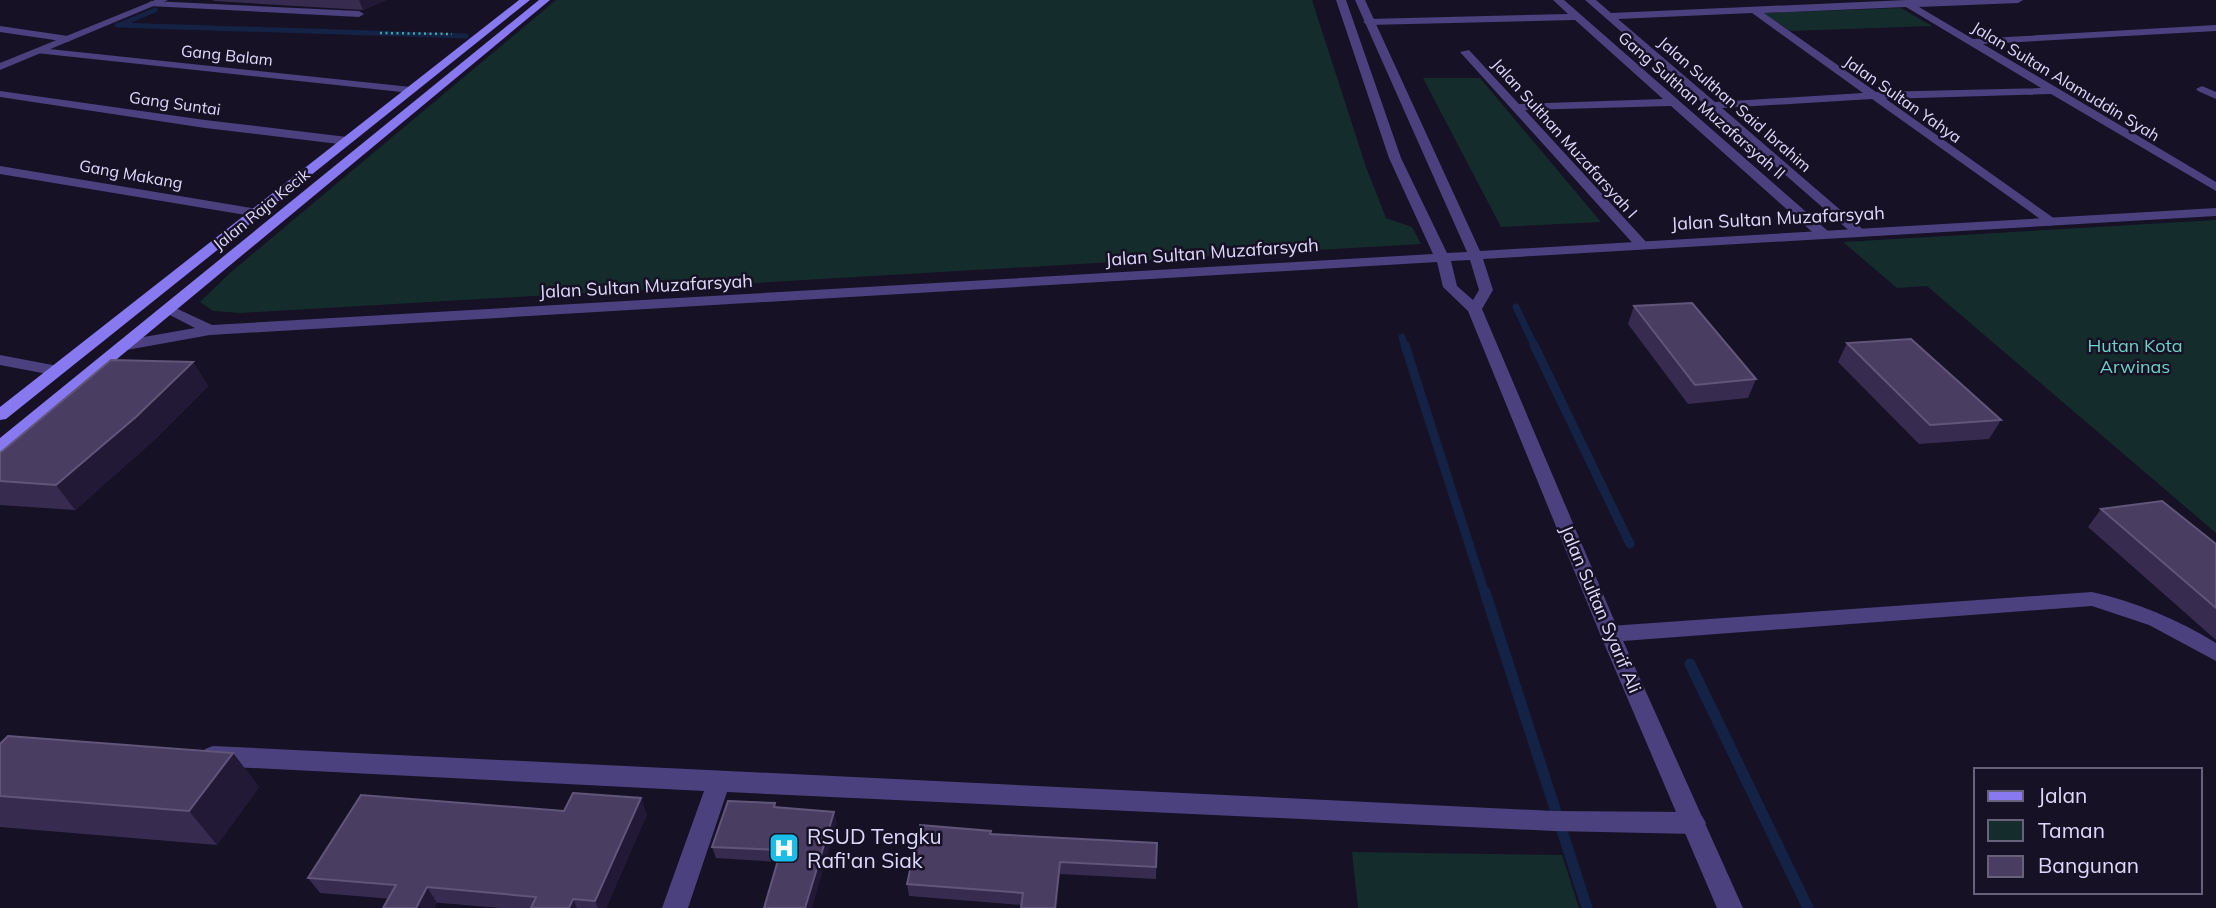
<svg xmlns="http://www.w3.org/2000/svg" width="2216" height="908" viewBox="0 0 2216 908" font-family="Mulish,sans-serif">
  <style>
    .green { fill: #152c2d }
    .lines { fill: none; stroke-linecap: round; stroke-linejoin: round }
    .stream-far3 { stroke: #142245; stroke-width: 5 }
    .stream-far2 { stroke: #142245; stroke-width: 7 }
    .stream-far1 { stroke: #142245; stroke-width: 9 }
    .stream { stroke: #142245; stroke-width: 11 }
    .path { stroke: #3ca7ab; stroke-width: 2.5; stroke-dasharray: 2 3.5; stroke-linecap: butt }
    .service { fill: #4a417e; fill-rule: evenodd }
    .minor { fill: #4a417e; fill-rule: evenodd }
    .tertiary { fill: #4a417e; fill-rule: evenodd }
    .secondary { fill: #8879f1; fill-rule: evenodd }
    .wall { fill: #372c50 }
    .shaded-wall { fill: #221937 }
    .building { fill: #493e62; stroke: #61567a; stroke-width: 2 }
    .labels { text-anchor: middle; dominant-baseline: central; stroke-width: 5; stroke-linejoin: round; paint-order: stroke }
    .far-street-label { font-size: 16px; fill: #e0d8fb; stroke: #161124 }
    .street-label { font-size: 18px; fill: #e0d8fb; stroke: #161124 }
    .park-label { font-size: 18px; fill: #6bd4c4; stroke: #161124 }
    .near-poi-label { font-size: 21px; fill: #e0d8fb; stroke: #161124; text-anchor: start }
  </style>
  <rect width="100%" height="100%" fill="#161124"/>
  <!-- green -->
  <g class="green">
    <path d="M556,0H1312L1366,167L1386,218L1412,227L1421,244L241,313L213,311L200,302L231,272Z"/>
    <path d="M1901,8L1932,26L1790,31L1764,13Z"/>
    <path d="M1423,78H1480L1601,222L1501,227Z"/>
    <path d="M2216,220V533L1927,286L1897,288L1843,242Z"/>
    <path d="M1352,852L1562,855L1579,908H1358Z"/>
  </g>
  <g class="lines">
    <!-- stream-far3 -->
    <g class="stream-far3">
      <path d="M122,24L155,10"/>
      <path d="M117,25L466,36"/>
    </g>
    <!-- stream-far2 -->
    <g class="stream-far2">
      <path d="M1516,307L1535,347"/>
      <path d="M1402,337L1405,347"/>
    </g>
    <!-- stream-far1 -->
    <g class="stream-far1">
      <path d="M1405,345L1485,594"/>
      <path d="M1534,345L1630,544"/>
    </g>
    <!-- stream -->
    <g class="stream">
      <path d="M1485,592L1587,908"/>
      <path d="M1690,664L1808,908"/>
    </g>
    <!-- path -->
    <path class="path" d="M380,33L452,34"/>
    <!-- service -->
    <g class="service">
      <path d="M2092,592C2136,602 2177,619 2216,643V661L2149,625L2092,606L1610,642L1603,640L1600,634L1603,628L1610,626Z"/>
      <path d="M213,746L1554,811L1694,812L1702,816L1706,823L1702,830L1694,834L1554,831L727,792L688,908H662L704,791L213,766L205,763L202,756L205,749Z"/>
    </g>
    <!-- minor -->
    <g class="minor">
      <path d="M1553,0H1564L1829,232V238H1819L1671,106L1525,110L1649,245L1647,248H1637L1460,52L1469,50L1519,104L1663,99L1575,20L1368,25L1363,22L1368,19L1568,14Z"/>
      <path d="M1585,0H1596L1611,13L1906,0H2023L2018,3L1919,7L1973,39L2216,25V31L1983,44L2216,182V191L2051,94L1886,99L2055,219L2057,222L2050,226L1872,99L1722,108L1866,232L1864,235H1854ZM1906,7L2041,88L1876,92L1764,13ZM1752,13L1863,93L1715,102L1618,19Z"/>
      <path d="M152,1L359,11L364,14L359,17L149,6V2Z"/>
      <path d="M0,26L68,36L73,39L68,42L0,32Z"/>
      <path d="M40,48L411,87L417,90L411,93L36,53L35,51Z"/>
      <path d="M2202,86L2216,92V99L2198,91L2196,89Z"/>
      <path d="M0,91L205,120L347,137L353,141L347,145L205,128L0,97Z"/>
      <path d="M0,166L257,209L264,213L257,217L0,174Z"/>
      <path d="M0,355L58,366L66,371L58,376L0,365Z"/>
    </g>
    <!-- tertiary -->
    <g class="tertiary">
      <path d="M155,0H168L0,70V63Z"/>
      <path d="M1336,0H1346L1401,158L1447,253L1467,252L1355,0H1365L1480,251L2216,208V216L1483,259L1493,290L1482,309L1620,634L1743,908H1717L1600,634L1468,311L1443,287L1437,262L210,335L121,351L113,346L121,341L195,328L162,311L160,308L167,304L212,325L1433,254L1389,158ZM1470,260L1479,290L1473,300L1457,286L1451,261Z"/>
    </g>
    <!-- secondary -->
    <g class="secondary">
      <path d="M519,0H530L6,419L0,420V407Z"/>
      <path d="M539,0H550L6,451L0,453V438Z"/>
    </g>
  </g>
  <!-- wall -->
  <g class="wall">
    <path d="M213,0H386L363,10L214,1Z"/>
    <path d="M1634,306L1756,379L1748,398L1688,404L1628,324Z"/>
    <path d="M1847,343L2001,420L1989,439L1919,444L1838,362Z"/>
    <path d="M193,362L208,386L153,441L75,510L0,505V453Z"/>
    <path d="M2101,509L2216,544V640L2088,527Z"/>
    <path d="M233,753L259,787L217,845L0,827V796Z"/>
    <path d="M776,807L837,823L778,862L716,858L712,847Z"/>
    <path d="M564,811L647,814L606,908H501L320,893L308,878Z"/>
    <path d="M991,831V834L1157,843L1156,879L1060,874L1022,905L909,896L907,884Z"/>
  </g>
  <!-- shaded-wall -->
  <g class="shaded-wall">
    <path d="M359,0H386L363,10Z"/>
    <path d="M193,362L208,386L153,441L75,510L56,485Z"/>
    <path d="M233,753L259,787L217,845L189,811Z"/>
    <path d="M641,798L647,814L606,908H598L595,901Z"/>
    <path d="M834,812L837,823L812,908H805Z"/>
    <path d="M1060,862V874L1057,908H1055Z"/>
    <path d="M427,887L437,903L435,908H416Z"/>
    <path d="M573,899L577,908H569Z"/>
  </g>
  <!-- building -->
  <g class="building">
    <path d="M1692,303L1756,379L1695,385L1634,306Z"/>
    <path d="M1911,339L2001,420L1930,425L1847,343Z"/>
    <path d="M111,360L193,362L137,416L56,485L0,481V453Z"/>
    <path d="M2162,501L2216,544V608L2101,509Z"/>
    <path d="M8,736L233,753L189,811L0,796V744Z"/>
    <path d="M573,793L641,798L595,901L573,899L569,908H531L536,897L427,887L416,908H383L396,885L308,878L361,795L564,811Z"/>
    <path d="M728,801L775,803L774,807L834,812L805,908H764L781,850L712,847Z"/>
    <path d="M920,825L991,831L990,834L1157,843L1156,867L1060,862L1055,908H1021L1023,893L907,884Z"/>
  </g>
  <!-- icons -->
  <defs>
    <g id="hospital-square" transform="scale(1.575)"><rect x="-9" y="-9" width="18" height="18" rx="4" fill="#19bde6" stroke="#161124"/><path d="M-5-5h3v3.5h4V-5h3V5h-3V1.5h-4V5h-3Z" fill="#fff"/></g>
  </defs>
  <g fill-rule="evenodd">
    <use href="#hospital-square" x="784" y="848"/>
  </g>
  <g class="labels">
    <!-- far-street labels -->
    <g class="far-street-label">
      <text transform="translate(227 55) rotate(6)">Gang Balam</text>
      <text transform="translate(2066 81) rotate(31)">Jalan Sultan Alamuddin Syah</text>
      <text transform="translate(1903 99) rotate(35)">Jalan Sultan Yahya</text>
      <text transform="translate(175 103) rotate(8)">Gang Suntai</text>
      <text transform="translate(1735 104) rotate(41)">Jalan Sulthan Said Ibrahim</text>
      <text transform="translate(1702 105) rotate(41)">Gang Sulthan Muzafarsyah II</text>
      <text transform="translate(1565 138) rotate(48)">Jalan Sulthan Muzafarsyah I</text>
      <text transform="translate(131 174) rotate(10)">Gang Makang</text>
      <text transform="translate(261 209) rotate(-39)">Jalan Raja Kecik</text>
    </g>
    <!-- street labels -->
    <g class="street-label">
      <text transform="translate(1778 218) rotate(-3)">Jalan Sultan Muzafarsyah</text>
      <text transform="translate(1212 252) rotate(-4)">Jalan Sultan Muzafarsyah</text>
      <text transform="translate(646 286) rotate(-3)">Jalan Sultan Muzafarsyah</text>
      <text transform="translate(1601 609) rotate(67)">Jalan Sultan Syarif Ali</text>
    </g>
    <!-- park labels -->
    <g class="park-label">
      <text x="2135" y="345">Hutan Kota<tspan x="2135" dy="21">Arwinas</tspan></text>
    </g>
    <!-- near-poi labels -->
    <g class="near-poi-label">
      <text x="807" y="836">RSUD Tengku<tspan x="807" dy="24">Rafi'an Siak</tspan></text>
    </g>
  </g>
  <!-- legend -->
  <rect x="1974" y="768" width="228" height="126" fill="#161124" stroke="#67617a" stroke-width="2"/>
  <rect x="1988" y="791" width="35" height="10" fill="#8879f1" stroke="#67617a" stroke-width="2"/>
  <text x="2038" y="803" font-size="21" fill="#e0d8fb">Jalan</text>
  <rect x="1988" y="820" width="35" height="21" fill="#152c2d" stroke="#67617a" stroke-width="2"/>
  <text x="2038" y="838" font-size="21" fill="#e0d8fb">Taman</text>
  <rect x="1988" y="856" width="35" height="21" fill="#493e62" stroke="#67617a" stroke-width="2"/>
  <text x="2038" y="873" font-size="21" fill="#e0d8fb">Bangunan</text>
</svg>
